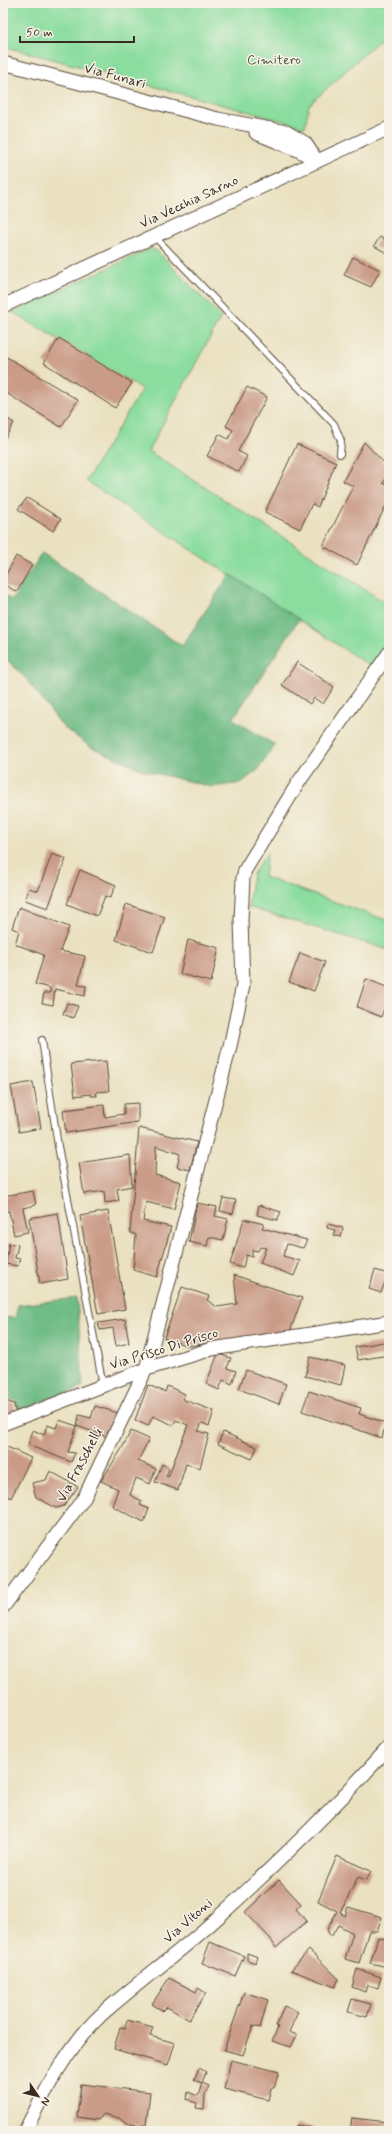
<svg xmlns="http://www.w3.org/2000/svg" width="392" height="2134" viewBox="0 0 392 2134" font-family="Mynerve,sans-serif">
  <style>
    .green { fill: #8add9f; stroke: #62845e }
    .forest { fill: #6fbc86; stroke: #557352 }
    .building { fill: #ca9c88 }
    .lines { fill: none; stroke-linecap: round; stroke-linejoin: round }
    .service-casing { stroke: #554536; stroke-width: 8 }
    .minor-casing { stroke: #554536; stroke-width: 15 }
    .service { stroke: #fff; stroke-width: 6 }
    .minor { stroke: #fff; stroke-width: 13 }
    .labels { text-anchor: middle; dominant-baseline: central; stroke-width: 3; stroke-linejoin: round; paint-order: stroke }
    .park-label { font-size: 14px; fill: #4f573e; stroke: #f7f3e8 }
    .street-label { font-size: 14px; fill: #3b2a1e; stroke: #f7f3e8 }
  </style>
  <rect width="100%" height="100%" fill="#f7f3e8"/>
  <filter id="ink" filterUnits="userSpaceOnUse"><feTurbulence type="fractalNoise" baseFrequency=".025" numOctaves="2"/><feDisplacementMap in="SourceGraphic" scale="8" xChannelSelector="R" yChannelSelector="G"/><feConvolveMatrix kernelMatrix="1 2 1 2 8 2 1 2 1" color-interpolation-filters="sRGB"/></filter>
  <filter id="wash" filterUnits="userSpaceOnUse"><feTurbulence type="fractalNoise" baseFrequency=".012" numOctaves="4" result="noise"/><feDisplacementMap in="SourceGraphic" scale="16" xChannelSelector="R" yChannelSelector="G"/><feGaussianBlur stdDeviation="0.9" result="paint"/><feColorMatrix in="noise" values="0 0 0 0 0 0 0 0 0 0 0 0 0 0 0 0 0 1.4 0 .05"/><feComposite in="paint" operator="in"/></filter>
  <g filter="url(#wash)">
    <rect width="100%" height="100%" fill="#eae1c0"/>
    <!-- green -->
    <g class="green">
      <path d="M3,3H389V31L309,105L305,127L3,46Z"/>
      <path d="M150,249L156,250L221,317L148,451L389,605V640L370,666L86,481L142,389L12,312Z"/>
      <path d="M267,853L264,877L389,921V950L248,907L253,874Z"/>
    </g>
    <!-- forest -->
    <g class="forest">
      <path d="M42,553L182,646L230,574L299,619L233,719L275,745L258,770L241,783L212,787L143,770L91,747L63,727L27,680L3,656V595L12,600Z"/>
      <path d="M77,1298L83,1387L19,1410L16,1401L3,1397V1317L15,1318L18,1305Z"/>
    </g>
    <g id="blocks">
      <!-- building -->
      <g class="building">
        <path d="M380,237L389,242V254L374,246Z"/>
        <path d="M353,257L380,270L371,287L344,275Z"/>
        <path d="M59,338L132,383L115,408L44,363Z"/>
        <path d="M5,356L78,400L61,427L3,391V360Z"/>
        <path d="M247,387L267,397L238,451L247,456L239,472L207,456L219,434L228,439L233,430L226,426Z"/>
        <path d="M3,416L14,423L3,442Z"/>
        <path d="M364,442L389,468V474L383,483L389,486V499L357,565L323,546L353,486L343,481Z"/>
        <path d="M297,444L336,462L318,507L312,504L300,529L265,512Z"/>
        <path d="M27,498L61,519L53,531L18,509Z"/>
        <path d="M16,556L32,565L17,592L3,584V580Z"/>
        <path d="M297,662L334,687L323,704L314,698L310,704L282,685Z"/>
        <path d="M52,854L66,859L48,908L25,900L29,888L38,891Z"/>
        <path d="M80,870L116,885L110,898L105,896L97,916L67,904Z"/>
        <path d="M126,904L165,917L153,952L116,940Z"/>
        <path d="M19,907L69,927L60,951L85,956L78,985L86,986L85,996L55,989L53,1005L42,1003L44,993H50V988L35,984L44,955L15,944L19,931L12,928Z"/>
        <path d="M188,940L219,948L211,982L180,974Z"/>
        <path d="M300,953L325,962L314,991L289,982Z"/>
        <path d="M366,979L389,988V995L381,1017L357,1007Z"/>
        <path d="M67,1003L78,1006L73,1018L63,1014Z"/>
        <path d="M106,1061L109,1091L96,1092L97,1096H91V1094L75,1096L71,1064Z"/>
        <path d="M33,1082L41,1128L19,1132L11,1086Z"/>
        <path d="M138,1103V1122L66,1133L63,1110L104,1105L105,1117L124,1114V1104Z"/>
        <path d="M139,1128L197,1142L190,1170L177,1167L180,1154L156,1146L155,1175L181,1182L174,1209L146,1202L143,1221L171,1227L157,1277L133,1270L136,1235L130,1232Z"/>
        <path d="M130,1155L132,1186L117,1189L119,1201L105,1203L104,1191L84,1194L79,1163Z"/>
        <path d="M33,1191L36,1205L23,1208L28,1232L14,1235L9,1211L3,1212V1196Z"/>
        <path d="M223,1198L236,1200L233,1214L220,1211Z"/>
        <path d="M197,1203L217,1207L215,1216L228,1219L223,1240L209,1237L207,1246L189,1242Z"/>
        <path d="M259,1205L281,1212L277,1220L257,1215Z"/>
        <path d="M108,1211L125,1309L98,1314L80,1216Z"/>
        <path d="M58,1213L68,1279L40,1284L29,1218Z"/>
        <path d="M244,1219L264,1224L262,1228L307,1240L303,1248L287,1244L283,1256L300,1261L294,1276L260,1263L266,1248L260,1247L258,1251L252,1250V1257L246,1255L243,1268L230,1264Z"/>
        <path d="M328,1224L343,1228L341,1237L333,1235L335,1230L327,1228Z"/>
        <path d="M9,1243L18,1245L15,1258L20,1259L18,1266L6,1264Z"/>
        <path d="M375,1270L388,1274L381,1293L369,1289Z"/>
        <path d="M234,1275L302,1298L290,1332L188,1346L164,1338L182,1287L209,1296L207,1300L217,1307L237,1304Z"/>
        <path d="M125,1319L129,1343L116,1346L113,1328L100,1330L98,1323Z"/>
        <path d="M389,1341V1355L358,1360L355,1347Z"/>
        <path d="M218,1354L231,1358L227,1368L236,1371L232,1384L223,1380L219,1390L206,1384Z"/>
        <path d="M310,1357L345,1365L341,1385L305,1376Z"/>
        <path d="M246,1370L286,1384L279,1404L239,1389Z"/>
        <path d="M148,1385L165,1392L167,1386L185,1394L182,1399L214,1411L209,1426L202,1423L198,1431L209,1434L200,1468L186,1464L178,1490L155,1482L162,1464L169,1468L166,1476L168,1477L188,1425L176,1420L173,1425L153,1416L148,1426L135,1420Z"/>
        <path d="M309,1391L361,1408L359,1414L386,1423L382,1438L302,1411Z"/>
        <path d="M3,1400L14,1404L16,1413L3,1418Z"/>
        <path d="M95,1406L121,1414L112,1439L77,1426L79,1415L91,1418Z"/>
        <path d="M59,1420L77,1426L68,1452L75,1453L71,1462L28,1445L33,1430L44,1435L47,1425L56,1428Z"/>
        <path d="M131,1431L149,1439L138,1461L156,1469L150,1484L136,1478L130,1495L142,1501L140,1505L149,1509L144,1522L112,1506L118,1489L101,1481L121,1450Z"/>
        <path d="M223,1432L257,1447L252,1459L218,1444Z"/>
        <path d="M3,1445L31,1458L11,1498L3,1493Z"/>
        <path d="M50,1471L78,1487L64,1506L56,1508L36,1497L32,1483L46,1480Z"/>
        <path d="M337,1856L371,1871L366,1880L358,1877L340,1913L345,1916L348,1907L382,1917L377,1931H369L359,1963L345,1959L353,1933L338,1925L331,1937L327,1930L337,1911L318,1901Z"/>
        <path d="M279,1880L301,1904L296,1909L307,1921L276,1948L270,1938L245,1912Z"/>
        <path d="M378,1937L389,1940L388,1967L370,1963Z"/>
        <path d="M210,1942L244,1956L235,1976L202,1963Z"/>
        <path d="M309,1950L339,1979L335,1987L291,1970Z"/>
        <path d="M247,1953L258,1957L256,1963L247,1960Z"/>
        <path d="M357,1969L381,1977L378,1988L367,1985L365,1992L352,1987Z"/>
        <path d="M169,1978L196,1992L198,1988L206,1993L189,2020L167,2007L163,2011L152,2004Z"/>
        <path d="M244,1992L268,2000L260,2028L253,2026L243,2055L224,2050Z"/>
        <path d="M352,1999L371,2004L367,2017L348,2012Z"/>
        <path d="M284,2006L298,2012L289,2032L297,2035L291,2047L272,2041L278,2027L276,2026Z"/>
        <path d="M127,2020L153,2027L150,2036L175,2043L168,2065L114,2049L120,2027L125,2028Z"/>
        <path d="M231,2060L279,2072L274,2088H271L268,2100L224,2089Z"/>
        <path d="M199,2068L206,2072L202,2083L194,2080Z"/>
        <path d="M202,2083L209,2086L205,2095L204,2109L196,2108L197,2103L187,2100L188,2092L198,2096Z"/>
        <path d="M81,2084L150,2092L146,2125L126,2124L119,2118L104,2114L98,2120L77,2117Z"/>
        <path d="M352,2118L388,2122L387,2131H350Z"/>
        <path d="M296,2125L313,2128L312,2131H295Z"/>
      </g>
    </g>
  </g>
  <g filter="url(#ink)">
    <use href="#blocks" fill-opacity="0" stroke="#554536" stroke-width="1"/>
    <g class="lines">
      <!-- service casing -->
      <g class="service-casing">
        <g id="service">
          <path d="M154,236L334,424L341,441L340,454"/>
          <path d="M42,1040L58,1146L103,1386"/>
        </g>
      </g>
      <!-- minor casing -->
      <g class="minor-casing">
        <g id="minor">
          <path d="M3,63L218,119L286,132L305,143L317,161"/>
          <path d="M256,133L298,150L314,159"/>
          <path d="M3,306L389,128"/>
          <path d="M3,1424L146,1369L212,1349L389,1322"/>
          <path d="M3,1607L84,1498L146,1369L231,1042L243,985L241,920L243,878L245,870L298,783L389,653"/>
          <path d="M25,2131C45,2091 68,2046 101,2015C138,1982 179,1953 215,1920C276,1865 334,1808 389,1747"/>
        </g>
      </g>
      <!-- service -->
      <use href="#service" class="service"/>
      <!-- minor -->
      <use href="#minor" class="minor"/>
    </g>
  </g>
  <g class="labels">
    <!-- park labels -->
    <g class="park-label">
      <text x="274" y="60">Cimitero</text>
    </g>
    <!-- street labels -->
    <g class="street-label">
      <text transform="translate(115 76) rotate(15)">Via Funari</text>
      <text transform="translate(189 202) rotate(-25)">Via Vecchia Sarno</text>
      <text transform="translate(164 1349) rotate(-17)">Via Prisco Di Prisco</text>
      <text transform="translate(80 1465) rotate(-62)">Via Fraschelli</text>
      <text transform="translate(188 1921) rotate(-41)">Via Vitoni</text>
    </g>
  </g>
  <!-- margin -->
  <rect width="392" height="2134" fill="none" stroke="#f7f3e8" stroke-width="16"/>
  <!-- north arrow -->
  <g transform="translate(38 2096) rotate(125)" stroke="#f7f3e8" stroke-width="3" paint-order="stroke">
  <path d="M0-3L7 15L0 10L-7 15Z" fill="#3b2a1e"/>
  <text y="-6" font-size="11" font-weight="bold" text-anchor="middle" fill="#3b2a1e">N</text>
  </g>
  <!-- scale -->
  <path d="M20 36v6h114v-6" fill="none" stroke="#3b2a1e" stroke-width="2"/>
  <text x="26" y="36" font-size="12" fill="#3b2a1e" stroke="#f7f3e8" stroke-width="3" paint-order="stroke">50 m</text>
</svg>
